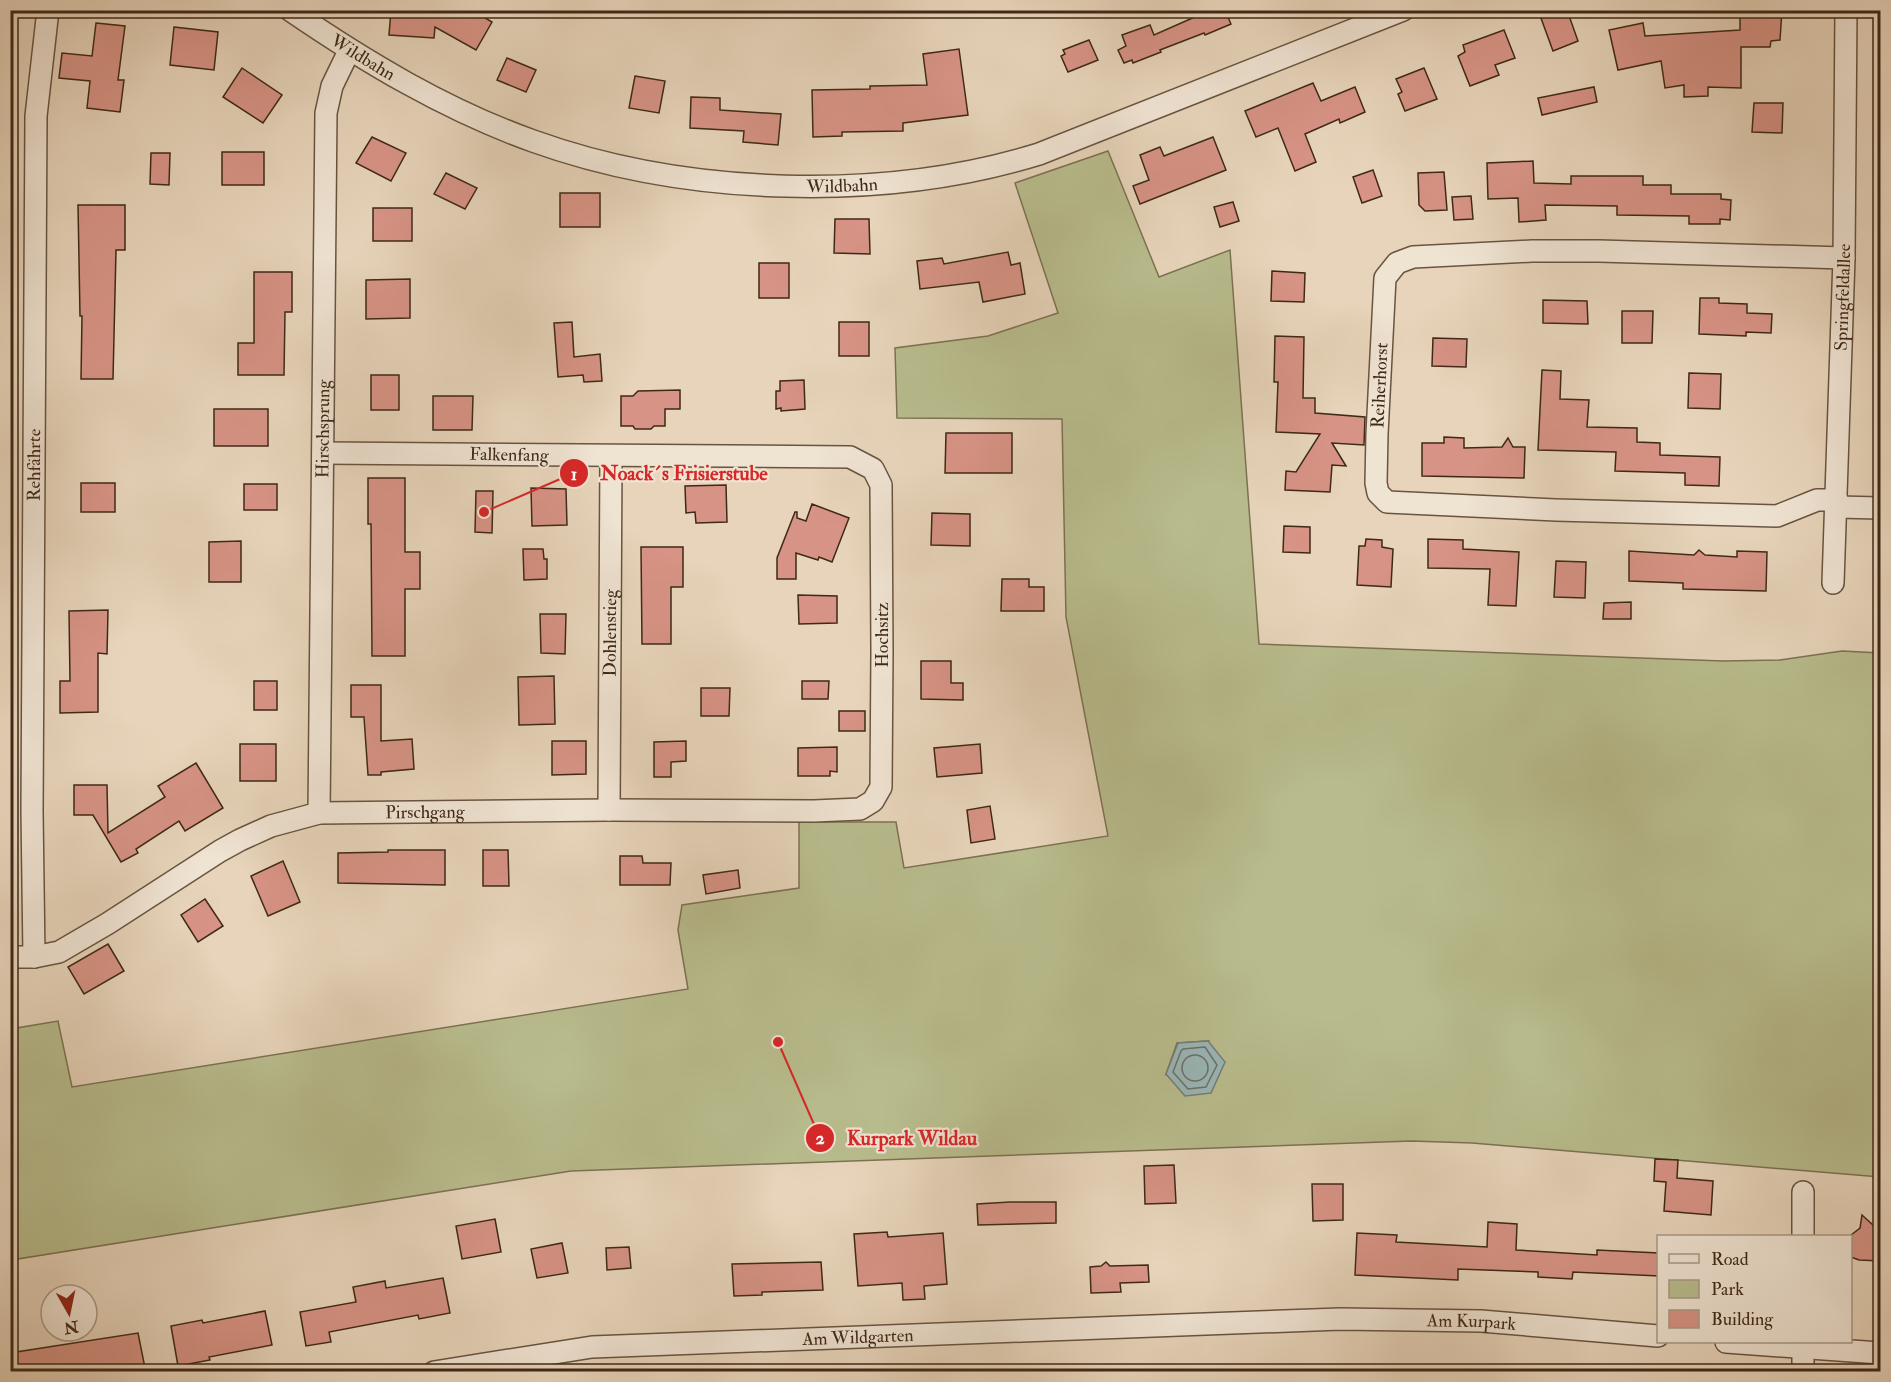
<svg xmlns="http://www.w3.org/2000/svg" width="1891" height="1382" viewBox="0 0 1891 1382" font-family="'IM FELL Double Pica',serif">
  <style>
    .green { fill: #b8bc8d; stroke: #7c7252; stroke-width: 1.5; fill-rule: evenodd }
    .water { fill: #99b7b8; stroke: #757e78; stroke-width: 1.5 }
    .lines { fill: none; stroke-linecap: round; stroke-linejoin: round }
    .shore { stroke: #6c7068; stroke-width: 1.5 }
    .building { fill: #d79385; stroke: #3f2917; stroke-width: 1.5 }
    .minor-casing { stroke: #695440; stroke-width: 24 }
    .minor { stroke: #efe3d2; stroke-width: 21 }
    .labels { text-anchor: middle; dominant-baseline: central; stroke-width: 4.5; stroke-linejoin: round; paint-order: stroke }
    .street-label { font-size: 18px; fill: #3f2917; stroke: #efe3d2 }
    .leader { fill: none; stroke: #d62828; stroke-width: 2 }
    .callout-dot { fill: #d62828; stroke: #efe3d2; stroke-width: 2 }
    .mark-label { font-size: 18px; text-anchor: middle; font-weight: bold; fill: #fff }
    .callout-label { font-size: 20px; text-anchor: middle; font-weight: bold; fill: #d62828; stroke: #efe3d2; stroke-width: 4.5; stroke-linejoin: round; paint-order: stroke }
  </style>
  <rect width="100%" height="100%" fill="#e7d4ba"/>
  <filter id="stains"><feTurbulence type="fractalNoise" baseFrequency=".00333" numOctaves="4"/><feColorMatrix values="0 0 0 0 .2 0 0 0 0 .09 0 0 0 0 .02 0 0 0 .5 -.17"/></filter>
  <radialGradient id="worn" r=".72"><stop offset=".6" stop-color="#630" stop-opacity="0"/><stop offset="1" stop-color="#630" stop-opacity=".3"/></radialGradient>
  <!-- green -->
  <g class="green">
    <path d="M722,11H923L906,17L744,15Z"/>
    <path d="M1108,151L1159,277L1230,250L1259,644L1723,661L1780,660L1842,651L1880,653V1177L1472,1143L1411,1141L571,1171L11,1260V1029L58,1021L72,1087L688,989L678,930L682,905L799,888V822H896L904,868L1108,836L1066,617L1062,419L897,418L895,348L988,336L1058,313L1015,183ZM1208,1041L1166,1074L1177,1043Z"/>
  </g>
  <!-- water -->
  <path class="water" d="M1208,1041L1225,1062L1211,1093L1185,1096L1166,1074L1178,1043Z"/>
  <g class="lines">
    <!-- shore -->
    <g class="shore">
      <path d="M1205,1047L1217,1065L1206,1087L1188,1089L1173,1072L1181,1051L1183,1049Z"/>
      <circle cx="1195" cy="1068" r="13"/>
    </g>
  </g>
  <!-- building -->
  <g class="building">
    <path d="M391,10H472L492,22L476,50L435,27L434,38L389,35Z"/>
    <path d="M1195,10H1225L1231,24L1205,35L1204,33L1160,50L1161,52L1133,63L1132,60L1124,63L1118,50L1126,46L1122,35L1150,25L1154,35L1197,16Z"/>
    <path d="M1538,10H1567L1578,41L1553,51Z"/>
    <path d="M1740,10H1782L1780,40L1771,41L1770,47H1741V88L1708,87V96L1684,97V85L1665,88L1661,61L1618,70L1609,30L1643,23L1645,36L1740,30Z"/>
    <path d="M96,23L125,26L118,80H124L120,112L87,108L90,81L59,78L62,53L92,56Z"/>
    <path d="M174,27L218,32L214,70L170,65Z"/>
    <path d="M1504,30L1515,58L1495,65L1499,75L1470,86L1458,56L1465,52L1463,45Z"/>
    <path d="M1089,40L1098,60L1068,72L1061,56L1065,54L1063,50Z"/>
    <path d="M959,49L968,115L903,123V131L842,132V136L813,137L812,90L870,89V86L927,85L923,54Z"/>
    <path d="M507,58L536,70L526,92L497,80Z"/>
    <path d="M242,68L282,95L263,123L223,97Z"/>
    <path d="M1424,68L1437,99L1405,111L1398,94L1402,92L1396,79Z"/>
    <path d="M635,76L665,81L659,113L629,108Z"/>
    <path d="M1313,83L1321,101L1355,87L1365,112L1340,123L1339,119L1305,134L1316,162L1295,171L1278,128L1256,137L1245,111Z"/>
    <path d="M1594,87L1597,102L1542,115L1538,98Z"/>
    <path d="M691,97L720,98V110L781,114L778,145L743,142L744,131L690,128Z"/>
    <path d="M1754,103H1783L1782,133L1752,132Z"/>
    <path d="M372,137L406,153L391,181L356,163Z"/>
    <path d="M1213,137L1226,170L1140,204L1133,186L1149,180L1140,155L1160,147L1164,156Z"/>
    <rect x="222" y="152" width="42" height="33"/>
    <path d="M151,153H170L169,185L150,184Z"/>
    <path d="M1533,161L1534,183L1571,184V176H1643V185H1671V194H1721V199L1731,200L1730,220L1720,219V224H1689V216L1617,215V206L1545,205L1546,220L1519,222L1518,198L1488,199L1487,163Z"/>
    <path d="M1373,170L1382,196L1362,203L1353,177Z"/>
    <path d="M1444,172L1447,210L1425,211L1419,205L1418,173Z"/>
    <path d="M446,173L477,188L465,209L434,194Z"/>
    <rect x="560" y="193" width="40" height="34"/>
    <path d="M1471,196L1473,219L1454,220L1452,197Z"/>
    <path d="M1233,202L1239,221L1220,227L1214,207Z"/>
    <path d="M78,205H125V250H116L113,379H81L82,316H80Z"/>
    <rect x="373" y="208" width="39" height="33"/>
    <path d="M835,219H869L870,254L834,253Z"/>
    <path d="M1008,252L1011,265L1020,263L1025,294L983,302L979,282L920,289L917,261L942,258L944,264Z"/>
    <rect x="759" y="263" width="30" height="35"/>
    <path d="M1272,271L1305,273L1304,302L1271,301Z"/>
    <path d="M254,272H292V312H285L284,375H238V343H254Z"/>
    <path d="M410,279V318L366,319V280Z"/>
    <path d="M1700,298H1719V303L1747,304V313L1772,314L1771,333L1746,332V336L1699,334Z"/>
    <path d="M1543,300L1587,301L1588,324L1543,323Z"/>
    <path d="M1622,311H1653L1652,343H1622Z"/>
    <path d="M572,322L574,357L600,354L602,381L584,382L583,375L558,377L554,323Z"/>
    <rect x="839" y="322" width="30" height="34"/>
    <path d="M1275,336L1304,337L1303,398H1315V413L1365,417L1364,445L1332,443L1346,466L1332,465L1330,492L1285,490L1286,471L1296,472L1320,434L1276,432L1278,382H1274Z"/>
    <path d="M1433,338L1467,339L1466,367L1432,366Z"/>
    <path d="M1542,370L1561,371L1560,399L1589,400L1587,427L1637,428V442L1660,443V455L1720,457L1719,486L1685,485V473L1615,471L1616,452L1538,450Z"/>
    <path d="M1689,373L1721,374L1720,409L1688,408Z"/>
    <rect x="371" y="375" width="28" height="35"/>
    <path d="M804,380L805,409L781,411V408L776,409V391H780V381Z"/>
    <path d="M680,390V409H665V426H654L651,429H635L633,426H621V396H633L638,391Z"/>
    <path d="M433,396H473L472,430H433Z"/>
    <rect x="214" y="409" width="54" height="37"/>
    <path d="M946,433H1012V473H945Z"/>
    <path d="M1444,437L1464,438V448L1502,447L1508,438L1513,447H1525L1524,478L1422,476V443H1444Z"/>
    <path d="M368,478H405V552H420V589H405V656H372L371,524H368Z"/>
    <rect x="81" y="483" width="34" height="29"/>
    <rect x="244" y="484" width="33" height="26"/>
    <path d="M726,485L727,522L696,523L695,512L686,513L685,486Z"/>
    <path d="M531,488L566,489L567,525L532,526Z"/>
    <path d="M476,491H493L492,533L475,532Z"/>
    <path d="M812,504L849,518L832,562L819,557L818,560L796,553V579H777V558L795,512H797V518L806,521Z"/>
    <path d="M932,513L970,514V546L931,545Z"/>
    <path d="M1284,526L1310,527V553L1283,552Z"/>
    <path d="M1366,539L1382,540V547L1393,549L1391,587L1357,585L1359,546H1365Z"/>
    <path d="M1428,539L1463,540V549L1519,552L1516,606L1488,605L1490,569L1428,568Z"/>
    <path d="M241,541V582H209V542Z"/>
    <path d="M641,547H683V587H671V644H642Z"/>
    <path d="M523,549H543L544,559H547V579L524,580Z"/>
    <path d="M1699,550L1705,555L1737,557V551L1767,552L1766,591L1683,589V583L1629,581V551L1694,555Z"/>
    <path d="M1556,561L1586,562L1585,598L1554,597Z"/>
    <path d="M1002,579H1029V587H1044V611H1001Z"/>
    <path d="M798,595L837,596V623L799,624Z"/>
    <path d="M1631,602V619H1603L1604,603Z"/>
    <path d="M108,610L107,654L98,653V712L60,713V681H70L69,611Z"/>
    <path d="M540,614H566L565,654L541,653Z"/>
    <path d="M921,661H951V683H963V700L921,699Z"/>
    <path d="M554,676L555,724L519,725L518,677Z"/>
    <rect x="254" y="681" width="23" height="29"/>
    <path d="M802,681H829L828,699H802Z"/>
    <path d="M351,685H381V741L412,739L414,769L381,772V775H368L364,717H351Z"/>
    <path d="M701,688H730L729,716H701Z"/>
    <rect x="839" y="711" width="26" height="20"/>
    <path d="M552,741H586V774L552,775Z"/>
    <path d="M686,741V761L671,762V777H654V742Z"/>
    <rect x="240" y="744" width="36" height="37"/>
    <path d="M980,744L982,773L937,777L934,748Z"/>
    <path d="M837,747V772L830,771V776H798V748Z"/>
    <path d="M196,763L223,808L185,831L179,821L136,849L138,853L121,862L93,815H74V785H107L108,833L165,797L158,786Z"/>
    <path d="M990,806L995,839L971,843L967,810Z"/>
    <path d="M388,850H445V885L338,883V853L388,852Z"/>
    <path d="M483,850H508L509,886H483Z"/>
    <path d="M620,856H642L643,863H671L670,885H620Z"/>
    <path d="M283,861L300,902L268,916L251,876Z"/>
    <path d="M738,870L740,888L706,894L703,875Z"/>
    <path d="M205,899L223,926L198,942L181,915Z"/>
    <path d="M108,944L124,971L84,994L68,967Z"/>
    <path d="M1655,1159L1678,1160L1677,1178L1713,1181L1711,1215L1664,1211L1666,1182L1654,1181Z"/>
    <path d="M1174,1165L1176,1203L1145,1204L1144,1166Z"/>
    <path d="M1312,1184H1343V1220L1313,1221Z"/>
    <path d="M1010,1202H1056V1223L978,1225L977,1204Z"/>
    <path d="M1862,1215L1873,1225L1881,1226V1261L1859,1260L1851,1257V1235L1860,1228Z"/>
    <path d="M495,1219L501,1252L462,1259L456,1226Z"/>
    <path d="M1488,1222L1517,1224L1516,1250L1597,1255V1250L1659,1253V1276L1573,1272L1572,1279L1538,1277V1272L1458,1269V1280L1355,1275L1357,1233L1397,1235L1396,1242L1487,1247Z"/>
    <path d="M887,1232L888,1237L943,1233L947,1284L924,1286L925,1299L903,1300L902,1283L858,1286L854,1234Z"/>
    <path d="M562,1243L568,1273L537,1278L531,1249Z"/>
    <path d="M629,1247L631,1268L607,1270L606,1248Z"/>
    <path d="M821,1262L823,1290L762,1292V1295L734,1296L732,1264Z"/>
    <path d="M1106,1262L1110,1266L1148,1265L1149,1282L1120,1283L1121,1292L1091,1293L1090,1267L1101,1266Z"/>
    <path d="M443,1278L450,1313L419,1319L418,1315L329,1332L331,1342L306,1346L300,1312L356,1302L353,1287L385,1281L386,1288Z"/>
    <path d="M265,1311L272,1345L209,1357L210,1360L178,1366L171,1326L202,1320L203,1323Z"/>
    <path d="M138,1333L145,1368L129,1371H10V1353Z"/>
  </g>
  <g class="lines">
    <!-- minor casing -->
    <g class="minor-casing">
      <g id="minor">
        <path id="s1" d="M290,10C366,62 446,110 533,141C686,196 884,202 1039,154L1403,10"/>
        <path id="s2" d="M1837,500H1817L1777,516L1556,510L1387,502L1378,493L1376,483L1377,434L1385,278L1397,263L1413,257L1532,251H1599L1844,258"/>
        <path d="M1837,507L1880,508"/>
        <path id="s3" d="M1833,583L1844,258L1846,10"/>
        <path id="s4" d="M609,810L611,456"/>
        <path id="s5" d="M319,813L326,113L332,86L349,51"/>
        <path id="s6" d="M10,957H34L59,952L107,924L220,851L240,840L271,826L319,813L609,810L814,811L860,809L873,801L881,787L882,652L881,485L873,469L850,457L323,453"/>
        <path id="s7" d="M34,957L32,811L36,116L48,10"/>
        <path d="M1803,1236V1192"/>
        <path d="M1726,1342L1880,1353"/>
        <path id="s8" d="M434,1372L592,1347L1340,1319L1481,1321L1658,1336"/>
        <path d="M1803,1372V1342"/>
      </g>
    </g>
    <!-- minor -->
    <use href="#minor" class="minor"/>
  </g>
  <g class="labels">
    <!-- street labels -->
    <g class="street-label">
      <text stroke="none"><textPath href="#s1" startOffset="87">Wildbahn</textPath></text>
      <text stroke="none"><textPath href="#s1" startOffset="591">Wildbahn</textPath></text>
      <text stroke="none"><textPath href="#s3" startOffset="286">Springfeldallee</textPath></text>
      <text stroke="none"><textPath href="#s2" startOffset="574">Reiherhorst</textPath></text>
      <text stroke="none"><textPath href="#s5" startOffset="384">Hirschsprung</textPath></text>
      <text transform="translate(509 455) rotate(1)">Falkenfang</text>
      <text stroke="none"><textPath href="#s7" startOffset="492">Rehfährte</textPath></text>
      <text stroke="none"><textPath href="#s4" startOffset="177">Dohlenstieg</textPath></text>
      <text transform="translate(882 635) rotate(-90)">Hochsitz</text>
      <text stroke="none"><textPath href="#s6" startOffset="452">Pirschgang</textPath></text>
      <text stroke="none"><textPath href="#s8" startOffset="1040">Am Kurpark</textPath></text>
      <text stroke="none"><textPath href="#s8" startOffset="426">Am Wildgarten</textPath></text>
    </g>
  </g>
  <!-- callouts -->
  <path class="leader" d="M484 512L574 473M778 1042L820 1138"/>
  <g class="callout-dot">
    <circle cx="484" cy="512" r="6"/>
    <circle cx="778" cy="1042" r="6"/>
    <circle cx="574" cy="473" r="15"/>
    <circle cx="820" cy="1138" r="15"/>
  </g>
  <g class="mark-label">
    <text x="574" y="480">1</text>
    <text x="820" y="1144">2</text>
  </g>
  <g class="callout-label">
    <text x="684" y="480">Noack´s Frisierstube</text>
    <text x="912" y="1145">Kurpark Wildau</text>
  </g>
  <!-- margin -->
  <rect width="1891" height="1382" fill="none" stroke="#e7d4ba" stroke-width="36"/>
  <rect x="12" y="12" width="1867" height="1358" fill="none" stroke="#3f2917" stroke-width="3"/>
  <rect x="18" y="18" width="1855" height="1346" fill="none" stroke="#3f2917" stroke-width="1.5"/>
  <!-- legend -->
  <rect x="1657" y="1235" width="195" height="108" fill="#efe3d2" stroke="#a99987" stroke-width="1.5"/>
  <rect x="1669" y="1254" width="30" height="9" fill="#efe3d2" stroke="#a99987" stroke-width="1.5"/>
  <text x="1711" y="1265" font-size="18" fill="#3f2917">Road</text>
  <rect x="1669" y="1280" width="30" height="18" fill="#b8bc8d" stroke="#a99987" stroke-width="1.5"/>
  <text x="1711" y="1295" font-size="18" fill="#3f2917">Park</text>
  <rect x="1669" y="1310" width="30" height="18" fill="#d79385" stroke="#a99987" stroke-width="1.5"/>
  <text x="1711" y="1325" font-size="18" fill="#3f2917">Building</text>
  <!-- north arrow -->
  <g transform="translate(69 1313) rotate(171)"><circle r="28" fill="#efe3d2" stroke="#a99987" stroke-width="1.5"/>
  <path d="M0-4.5L10 22L0 15L-10 22Z" fill="#8f2418"/>
  <text y="-9" font-size="16" font-weight="bold" text-anchor="middle" fill="#3f2917">N</text>
  </g>
  <rect width="100%" height="100%" filter="url(#stains)"/>
  <rect width="100%" height="100%" fill="url(#worn)"/>
</svg>
